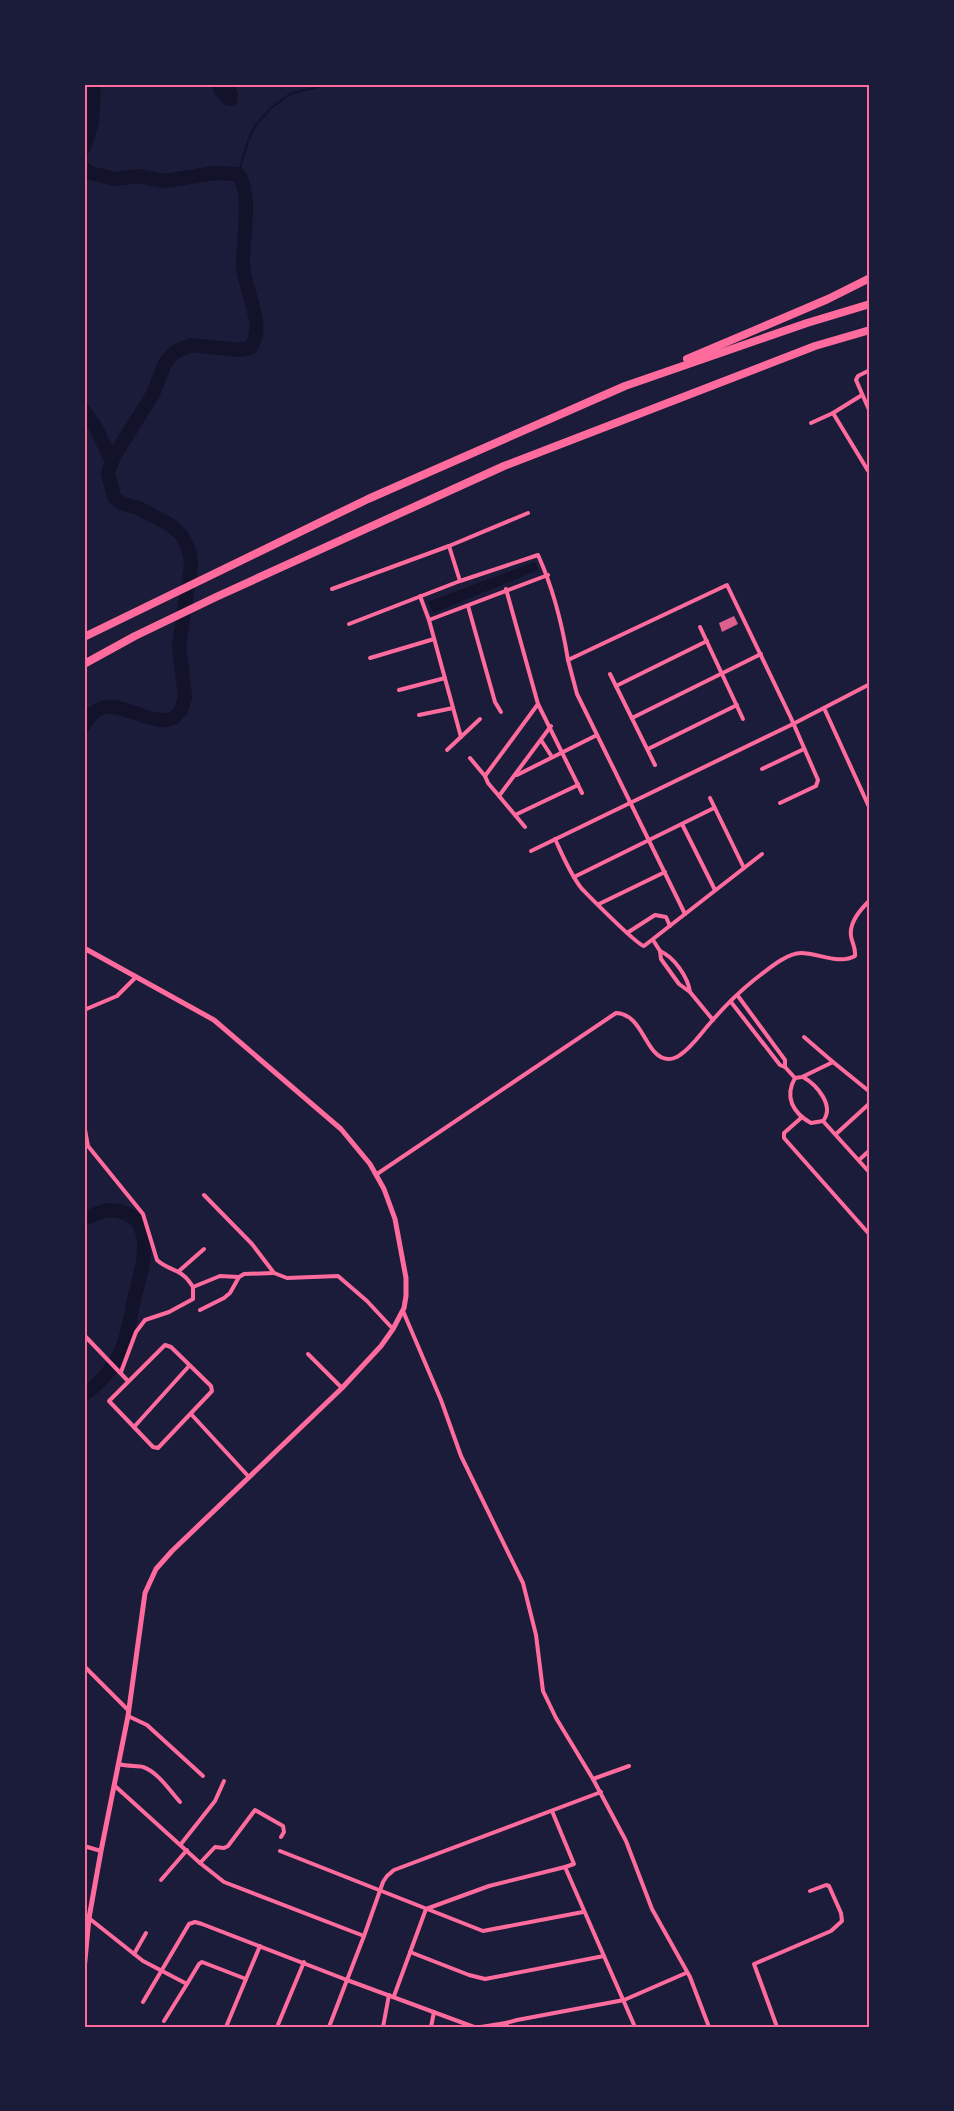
<svg xmlns="http://www.w3.org/2000/svg" width="954" height="2111" viewBox="0 0 954 2111" font-family="'Titillium Web',sans-serif">
  <style>
    .water { fill: #12122b }
    .lines { fill: none; stroke-linecap: round; stroke-linejoin: round }
    .stream { stroke: #12122b; stroke-width: 2 }
    .river { stroke: #12122b; stroke-width: 14 }
    .building { fill: #dd5f8e }
    .minor { stroke: #ff6b9d; stroke-width: 4 }
    .tertiary { stroke: #ff6b9d; stroke-width: 5 }
    .motorway { stroke: #ff6b9d; stroke-width: 8 }
    .neatline { fill: none; stroke: #ff6b9d; stroke-width: 2 }
  </style>
  <rect width="100%" height="100%" fill="#1b1b3a"/>
  <!-- water -->
  <g class="water">
    <path d="M211,84H235L238,95L237,103L232,106L225,105L215,94Z"/>
    <path d="M535,562L538,570L433,613L428,602Z"/>
  </g>
  <g class="lines">
    <!-- stream -->
    <g class="stream">
      <path d="M238,174L248,141L255,126L271,108L290,94L329,84"/>
      <path d="M870,1952V1959"/>
    </g>
    <!-- river -->
    <g class="river">
      <path d="M84,148L92,122L94,84"/>
      <path d="M84,168L90,173L116,179L137,176L165,181L214,173L238,174C253,194 242,242 243,267C245,292 267,327 250,348L239,350L191,345L175,352L165,363L153,394L113,458L108,473L114,497L123,504L139,508L172,526L182,536L190,553L191,567L179,645L185,697L181,710L174,718C169,719 164,721 160,720C132,717 103,689 84,725"/>
      <path d="M84,411L95,426L112,462"/>
      <path d="M84,1219C92,1216 102,1210 110,1210C161,1213 142,1268 134,1299C130,1317 128,1337 120,1353C113,1368 99,1385 84,1394"/>
    </g>
  </g>
  <!-- building -->
  <path class="building" d="M734,616L738,624L722,632L719,623Z"/>
  <g class="lines">
    <!-- minor -->
    <g class="minor">
      <path d="M870,370L858,376L856,380L870,412"/>
      <path d="M833,413L862,395"/>
      <path d="M811,423L833,413L870,474"/>
      <path d="M449,546L528,513"/>
      <path d="M332,589L449,546L460,581L538,555C553,588 562,623 568,660L727,585L791,718L818,780L816,786L780,803"/>
      <path d="M506,589L538,704L582,793"/>
      <path d="M420,596L429,620L461,737"/>
      <path d="M468,606L495,702L501,712"/>
      <path d="M429,620L548,575"/>
      <path d="M349,624L460,581"/>
      <path d="M700,627L743,719"/>
      <path d="M370,658L434,639"/>
      <path d="M568,660L577,694L685,914"/>
      <path d="M610,674L655,765"/>
      <path d="M616,686L707,641"/>
      <path d="M399,690L445,678"/>
      <path d="M824,708L870,809"/>
      <path d="M419,715L453,708"/>
      <path d="M632,718L761,654"/>
      <path d="M541,740L552,757"/>
      <path d="M648,749L737,705"/>
      <path d="M447,750L480,719"/>
      <path d="M470,758L485,776L538,704"/>
      <path d="M762,769L804,749"/>
      <path d="M517,775L597,735"/>
      <path d="M485,776L488,783L499,796"/>
      <path d="M710,798L744,868"/>
      <path d="M515,815L576,786L578,784"/>
      <path d="M682,824L715,890"/>
      <path d="M525,827L499,796L551,726"/>
      <path d="M555,839C563,856 570,874 582,889C591,898 636,944 644,946L762,854"/>
      <path d="M531,851L793,724L870,684"/>
      <path d="M574,877L714,808"/>
      <path d="M599,904L665,872"/>
      <path d="M627,933L655,915L666,917L670,926"/>
      <path d="M653,940L660,951L661,959L679,984L690,992L713,1020"/>
      <path d="M660,951C674,957 688,977 690,992"/>
      <path d="M738,996L785,1060V1067"/>
      <path d="M731,1002L780,1065L785,1067L795,1078"/>
      <path d="M84,1010L117,996L136,977"/>
      <path d="M804,1037L833,1062"/>
      <path d="M803,1077C817,1085 835,1106 823,1121"/>
      <path d="M870,1092L833,1062L802,1077L795,1078C784,1097 793,1113 811,1123L823,1121L870,1173"/>
      <path d="M801,1118L784,1133V1138L870,1235"/>
      <path d="M84,1124L88,1146L143,1214L157,1260C170,1272 181,1267 193,1287V1299L169,1312L145,1320L136,1332L121,1372"/>
      <path d="M836,1134L870,1103"/>
      <path d="M859,1160L870,1150"/>
      <path d="M377,1174L616,1013C644,1014 645,1058 668,1059C672,1059 676,1058 680,1055C693,1046 701,1033 711,1022C724,1007 739,992 754,980C766,971 786,953 801,953C818,953 839,965 855,956C856,948 852,943 851,936C849,922 861,909 870,900"/>
      <path d="M179,1271L204,1249"/>
      <path d="M274,1273L287,1278L338,1276L367,1301L393,1329"/>
      <path d="M193,1287L220,1276L238,1277"/>
      <path d="M200,1310L224,1298L230,1293L239,1277L244,1274L274,1273L252,1244L204,1195"/>
      <path d="M403,1311L441,1400L461,1456L523,1583L536,1635L543,1691L556,1718L593,1779L626,1841L652,1909L690,1977L709,2027"/>
      <path d="M84,1335L128,1381"/>
      <path d="M165,1345L171,1347L211,1386L212,1391L158,1448L153,1447L109,1401Z"/>
      <path d="M308,1354L342,1388"/>
      <path d="M191,1414L249,1477"/>
      <path d="M134,1427L189,1366"/>
      <path d="M84,1666L128,1710"/>
      <path d="M128,1716L147,1725L203,1776"/>
      <path d="M119,1764C128,1767 138,1765 143,1767C158,1772 170,1791 180,1802"/>
      <path d="M593,1779L629,1766"/>
      <path d="M115,1786L200,1863L224,1882L364,1936L347,1980L202,1924L195,1922L189,1924L143,2002"/>
      <path d="M552,1811L574,1864L565,1867"/>
      <path d="M181,1844L215,1801L224,1781"/>
      <path d="M84,1846L101,1851"/>
      <path d="M280,1851L483,1931L583,1912"/>
      <path d="M200,1863L215,1847L224,1848L228,1846L255,1810L283,1826L284,1832L281,1837"/>
      <path d="M161,1880L187,1850"/>
      <path d="M90,1919L143,1961L187,1984L199,1964L202,1962L246,1979L260,1946"/>
      <path d="M364,1936L383,1882L387,1876L394,1870L601,1792"/>
      <path d="M410,1952L469,1975L485,1979L604,1956"/>
      <path d="M134,1954L146,1933"/>
      <path d="M394,1996L426,1909L489,1886L565,1867L635,2027"/>
      <path d="M164,2021L187,1984"/>
      <path d="M226,2027L246,1979"/>
      <path d="M277,2027L304,1962"/>
      <path d="M329,2027L347,1980L474,2027"/>
      <path d="M383,2027L389,1995"/>
      <path d="M431,2027L434,2012"/>
      <path d="M481,2027L506,2023"/>
      <path d="M507,2027L506,2023L517,2020L624,2000L686,1973"/>
      <path d="M777,2027L754,1964L831,1931L842,1921L841,1913L829,1886L826,1885L810,1891"/>
    </g>
    <!-- tertiary -->
    <path class="tertiary" d="M84,948L214,1020L341,1129L370,1164L384,1189L395,1219L406,1278V1296L404,1308L393,1329L381,1346L342,1388L172,1551L156,1569L145,1593L128,1716L101,1851L89,1918L84,1970"/>
    <!-- motorway -->
    <g class="motorway">
      <path d="M687,359L828,299L870,278"/>
      <path d="M84,637L368,499L625,386L807,323L870,304"/>
      <path d="M84,664L135,636L216,597L504,466L815,346L870,330"/>
    </g>
  </g>
  <!-- border -->
  <rect width="954" height="2111" fill="none" stroke="#1b1b3a" stroke-width="171"/>
  <rect x="86" y="86" width="782" height="1940" class="neatline"/>
</svg>
